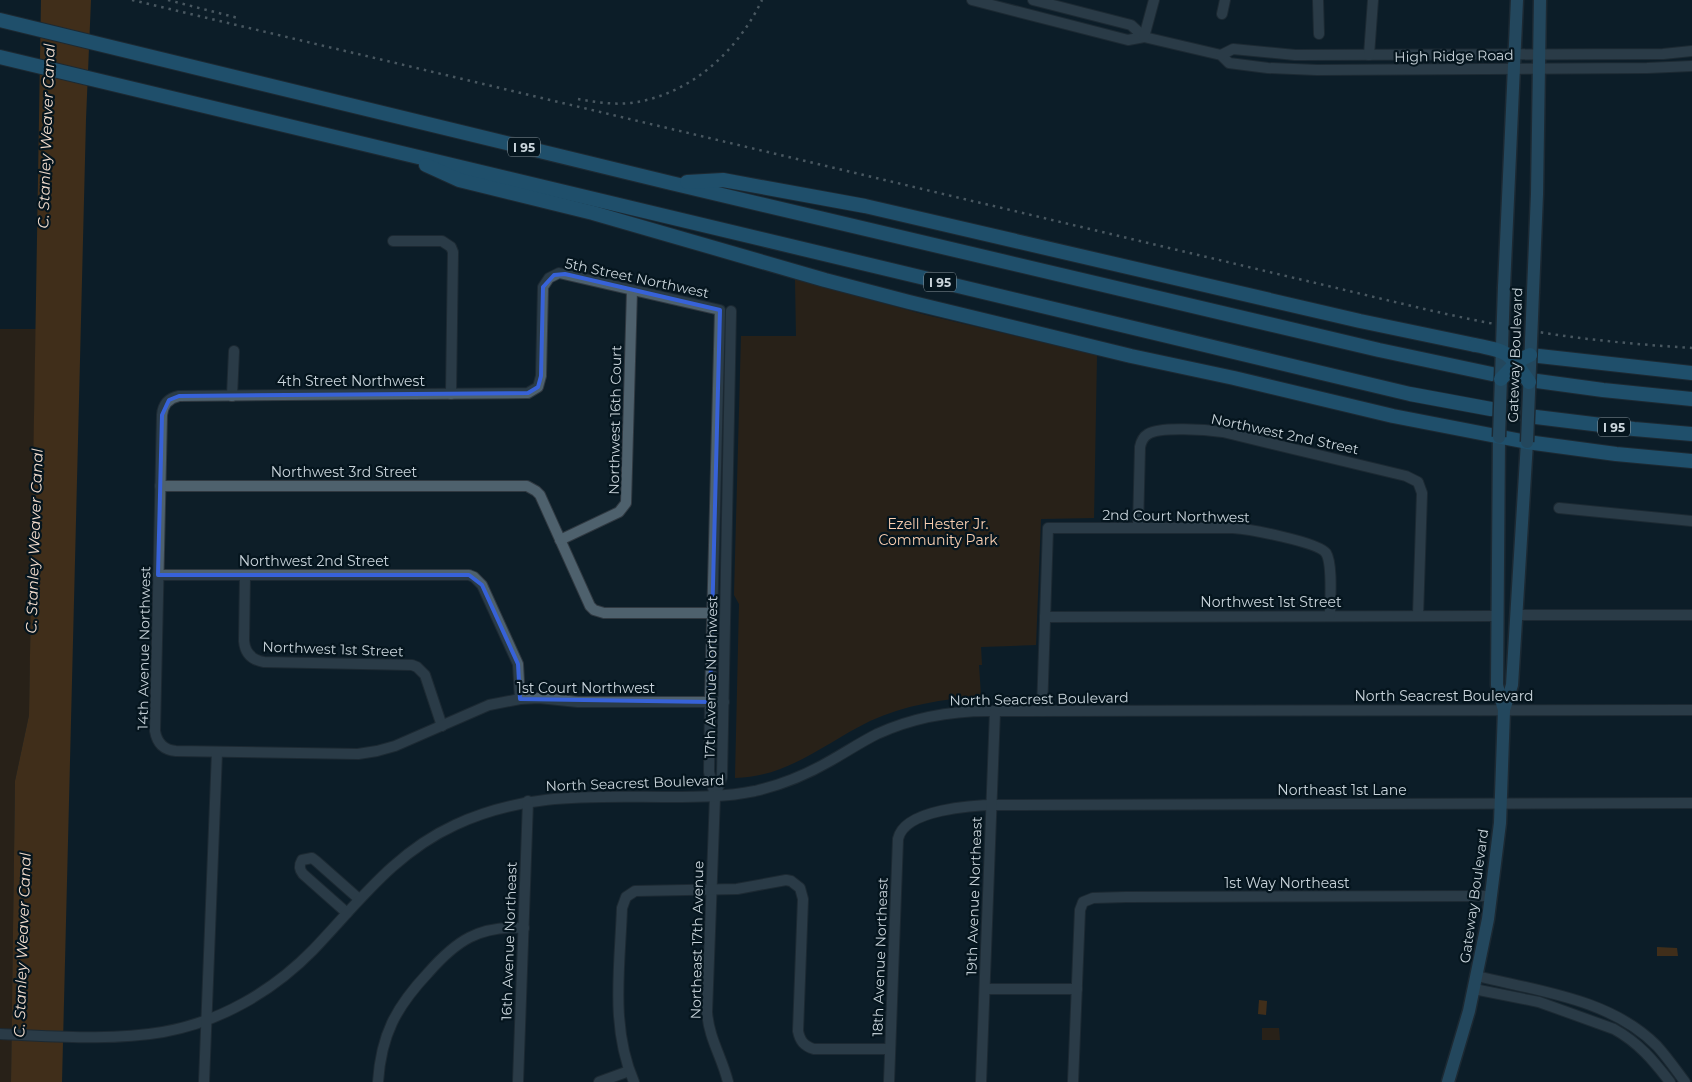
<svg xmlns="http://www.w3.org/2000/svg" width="1692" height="1082" viewBox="0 0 1692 1082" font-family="Montserrat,sans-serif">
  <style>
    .green { fill: #4b2706 }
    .water { fill: #7e4309 }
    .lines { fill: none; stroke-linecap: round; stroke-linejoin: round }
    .highway-tunnel { stroke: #293943; stroke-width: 14; stroke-dasharray: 14 7; stroke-linecap: butt }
    .minor-casing { stroke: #303941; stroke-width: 12 }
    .major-casing { stroke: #303941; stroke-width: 15 }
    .highway-casing { stroke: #303941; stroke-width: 16 }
    .minor { stroke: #4e616d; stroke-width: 10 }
    .major { stroke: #3f7b9d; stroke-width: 12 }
    .highway { stroke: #358cbd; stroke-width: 14 }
    .rail { stroke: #919da5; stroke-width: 2.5; stroke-dasharray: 2.5 5; stroke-linecap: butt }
    .major-bridge-casing { stroke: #303941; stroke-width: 15; stroke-linecap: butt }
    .highway-bridge-casing { stroke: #303941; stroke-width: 16; stroke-linecap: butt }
    .major-bridge { stroke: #3f7b9d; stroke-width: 12 }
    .highway-bridge { stroke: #358cbd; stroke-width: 14 }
    .marked { fill: none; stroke: #3762d8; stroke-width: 4; stroke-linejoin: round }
    .labels { text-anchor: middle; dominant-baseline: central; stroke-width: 4.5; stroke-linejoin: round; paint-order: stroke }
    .shield { fill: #05151e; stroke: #8e9ba2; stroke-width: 1 }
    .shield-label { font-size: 12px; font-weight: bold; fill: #c9d4db }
    .street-label { font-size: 14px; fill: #c9d4db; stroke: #05151e }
    .park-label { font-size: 14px; fill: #f9ceb0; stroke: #05151e }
    .water-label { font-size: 15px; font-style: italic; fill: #f2dccd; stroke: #05151e }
  </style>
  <rect width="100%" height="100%" fill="#0d1e28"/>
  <!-- green -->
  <g class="green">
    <path d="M795,279L926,315L1097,355L1094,518L1041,519L1036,645L981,647L982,665H979L981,696C943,699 905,705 870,721C825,743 788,777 735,778L739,604L734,595L741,336H796Z"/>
    <path d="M0,329H36L29,715L15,781L11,1082H0Z"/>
    <path d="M1262,1028H1279L1280,1040H1262Z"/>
  </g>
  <!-- water -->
  <g class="water">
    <path d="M41,0H91L86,119L62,1082H11L15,781L29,715Z"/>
    <path d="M1657,947L1677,948L1678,956H1657Z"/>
    <path d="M1259,1000L1267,1001L1266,1015L1258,1014Z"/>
  </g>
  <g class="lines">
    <!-- highway-tunnel -->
    <g class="highway-tunnel">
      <path d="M1494,374L1536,381"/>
      <path d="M1491,409L1536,417"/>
    </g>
    <!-- minor casing -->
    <g class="minor-casing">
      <g id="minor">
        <path d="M972,0L1128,40L1144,37"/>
        <path d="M1033,0L1131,25L1144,37L1221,55L1229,63L1268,68L1317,70L1647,68L1692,66"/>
        <path d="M1318,0L1319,34"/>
        <path d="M1222,14L1225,0"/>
        <path d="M1144,37L1154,0"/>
        <path d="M1221,55L1233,49L1295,55L1663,54L1692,51"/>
        <path d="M1369,55L1373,0"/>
        <path d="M393,241H442L451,247L453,252L451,394"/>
        <path d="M232,396L234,351"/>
        <path d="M160,486H527L536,491L540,495L590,606L594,610L604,613H713"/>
        <path d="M1559,508L1692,521"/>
        <path d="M1138,528L1140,447C1141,442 1143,437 1148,434C1160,426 1208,430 1223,432L1406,476L1418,482L1422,493L1418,616"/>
        <path d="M560,540L619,512L626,503L632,290"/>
        <path d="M158,575H469L474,577L482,585L518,664L520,699"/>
        <path d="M245,575L244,641C245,653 252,660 264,662L412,665L417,667L425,675L442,726"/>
        <path d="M1516,615H1692"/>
        <path d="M1045,617L1498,616"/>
        <path d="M724,702H578L539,698L520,699L489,705L395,746L377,751L358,754L176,751C164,750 157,743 155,731L162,415C163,404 169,398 179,396L528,393L538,387L541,376L543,287L549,278L559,273L720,310L710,702L709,772L715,796L707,1012C709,1039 722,1057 728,1082"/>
        <path d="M1042,711L1048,528H1233C1249,529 1318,542 1326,553C1333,564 1330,602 1330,615"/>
        <path d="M715,796L722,777L731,311"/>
        <path d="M347,913L303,874C299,869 299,865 302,860L312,858L316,861L359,899"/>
        <path d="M1477,976C1538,991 1611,999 1657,1046C1667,1057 1676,1070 1685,1082"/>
        <path d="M985,989H1077"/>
        <path d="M1474,989L1539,1002L1614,1029C1639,1043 1653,1060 1670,1082"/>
        <path d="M0,1034C52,1036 111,1041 163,1032C220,1022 273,991 313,950C358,903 394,853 455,825C526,792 592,797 668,797C697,797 726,797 755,791C781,785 806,775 830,761C846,752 861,742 877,734C912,718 950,711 988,711L1692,710"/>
        <path d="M204,1082L217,752"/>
        <path d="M378,1082C381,1035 396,1007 428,973C456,941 479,925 524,928"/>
        <path d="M518,1082L528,801"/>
        <path d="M599,1082L629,1071"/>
        <path d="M634,1082C610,1027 620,966 622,908L626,897L635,891L737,889L786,880L791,881L800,888L803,899L798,1031C800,1041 804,1046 814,1049H890"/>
        <path d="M889,1082L898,839C904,809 974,805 999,805L1692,803"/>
        <path d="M981,1082L995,711"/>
        <path d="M1073,1082L1080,910L1083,902L1093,898L1126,897L1491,896"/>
      </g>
    </g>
    <!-- major casing -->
    <g class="major-casing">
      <g id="major">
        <path d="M1504,287L1517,0"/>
        <path d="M1533,292L1537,194L1540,0"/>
        <path d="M1499,437L1497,685L1504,710"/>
        <path d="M1448,1082L1469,1011L1488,919L1500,823L1504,710L1512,685L1527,442"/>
      </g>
    </g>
    <!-- highway casing -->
    <g class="highway-casing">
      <g id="highway">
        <path d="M0,20L671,183L1379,350L1492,374"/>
        <path d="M0,57L1326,374L1410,394L1491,409"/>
        <path d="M426,165L459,180L593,213L825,280L909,302L1131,356L1234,378L1393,416L1527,442L1616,454L1692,461"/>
        <path d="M687,182L723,180L865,206L1360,321L1475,345"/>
        <path d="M1530,355L1692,373"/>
        <path d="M1537,381L1603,390L1692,399"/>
        <path d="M1536,417L1634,429L1692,434"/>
      </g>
    </g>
    <!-- minor -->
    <use href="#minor" class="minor"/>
    <!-- major -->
    <use href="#major" class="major"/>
    <!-- highway -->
    <use href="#highway" class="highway"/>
    <!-- rail -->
    <g class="rail">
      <path d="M132,0L1420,308C1463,318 1507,327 1551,334C1598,341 1645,345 1692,348"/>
      <path d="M168,0L238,18"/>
      <path d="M578,99C595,102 613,105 631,103C690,95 737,52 762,0"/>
    </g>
    <!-- major-bridge casing -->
    <g class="major-bridge-casing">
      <g id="major-bridge">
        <path d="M1499,437L1504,287"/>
        <path d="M1527,442L1533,292"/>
      </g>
    </g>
    <!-- highway-bridge casing -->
    <g class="highway-bridge-casing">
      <g id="highway-bridge">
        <path d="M1475,345C1511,352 1509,353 1529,382"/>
        <path d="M1501,379L1519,360L1530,355"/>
      </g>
    </g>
    <!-- major-bridge -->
    <use href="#major-bridge" class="major-bridge"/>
    <!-- highway-bridge -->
    <use href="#highway-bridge" class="highway-bridge"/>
  </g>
  <!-- marked area -->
  <path d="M0 0H1692V1082H0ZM565,274L720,310L710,702L520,699L518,664L482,585L469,575H158L162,415L169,400L179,396L528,393L538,387L541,376L543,287L554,275Z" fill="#0d1e28" fill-opacity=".55" fill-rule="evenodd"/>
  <path class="marked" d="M565,274L720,310L710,702L520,699L518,664L482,585L469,575H158L162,415L169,400L179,396L528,393L538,387L541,376L543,287L554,275Z"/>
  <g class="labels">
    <!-- shield labels -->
    <g class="shield">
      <rect x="508" y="137.5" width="32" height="19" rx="4"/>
      <rect x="924" y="272.5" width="32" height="19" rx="4"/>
      <rect x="1598" y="417.5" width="32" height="19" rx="4"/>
    </g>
    <g class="shield-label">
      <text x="524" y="147">I 95</text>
      <text x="940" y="282">I 95</text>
      <text x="1614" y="427">I 95</text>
    </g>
    <!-- street labels -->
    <g class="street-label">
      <text transform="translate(1454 56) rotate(-1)">High Ridge Road</text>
      <text transform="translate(637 278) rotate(12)">5th Street Northwest</text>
      <text transform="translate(1515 355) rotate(-88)">Gateway Boulevard</text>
      <text x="351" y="381">4th Street Northwest</text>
      <text transform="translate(615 420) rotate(-89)">Northwest 16th Court</text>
      <text transform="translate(1285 434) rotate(12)">Northwest 2nd Street</text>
      <text x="344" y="472">Northwest 3rd Street</text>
      <text transform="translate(1176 516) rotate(1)">2nd Court Northwest</text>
      <text x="314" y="561">Northwest 2nd Street</text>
      <text x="1271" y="602">Northwest 1st Street</text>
      <text transform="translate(144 648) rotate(-89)">14th Avenue Northwest</text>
      <text transform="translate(333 649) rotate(2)">Northwest 1st Street</text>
      <text transform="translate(711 677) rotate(-89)">17th Avenue Northwest</text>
      <text x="586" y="688">1st Court Northwest</text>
      <text x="1444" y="696">North Seacrest Boulevard</text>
      <text transform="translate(1039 699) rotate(-1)">North Seacrest Boulevard</text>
      <text transform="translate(635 783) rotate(-2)">North Seacrest Boulevard</text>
      <text x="1342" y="790">Northeast 1st Lane</text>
      <text x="1287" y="883">1st Way Northeast</text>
      <text transform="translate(974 896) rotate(-88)">19th Avenue Northeast</text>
      <text transform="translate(1474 896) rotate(-82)">Gateway Boulevard</text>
      <text transform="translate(697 940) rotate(-89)">Northeast 17th Avenue</text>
      <text transform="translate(509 941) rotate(-88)">16th Avenue Northeast</text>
      <text transform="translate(880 957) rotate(-88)">18th Avenue Northeast</text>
    </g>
    <!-- park labels -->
    <g class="park-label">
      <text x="938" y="524">Ezell Hester Jr.<tspan x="938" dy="16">Community Park</tspan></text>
    </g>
    <!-- water labels -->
    <g class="water-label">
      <text transform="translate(46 136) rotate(-88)">C. Stanley Weaver Canal</text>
      <text transform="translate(34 541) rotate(-88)">C. Stanley Weaver Canal</text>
      <text transform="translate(22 945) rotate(-88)">C. Stanley Weaver Canal</text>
    </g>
  </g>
</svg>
